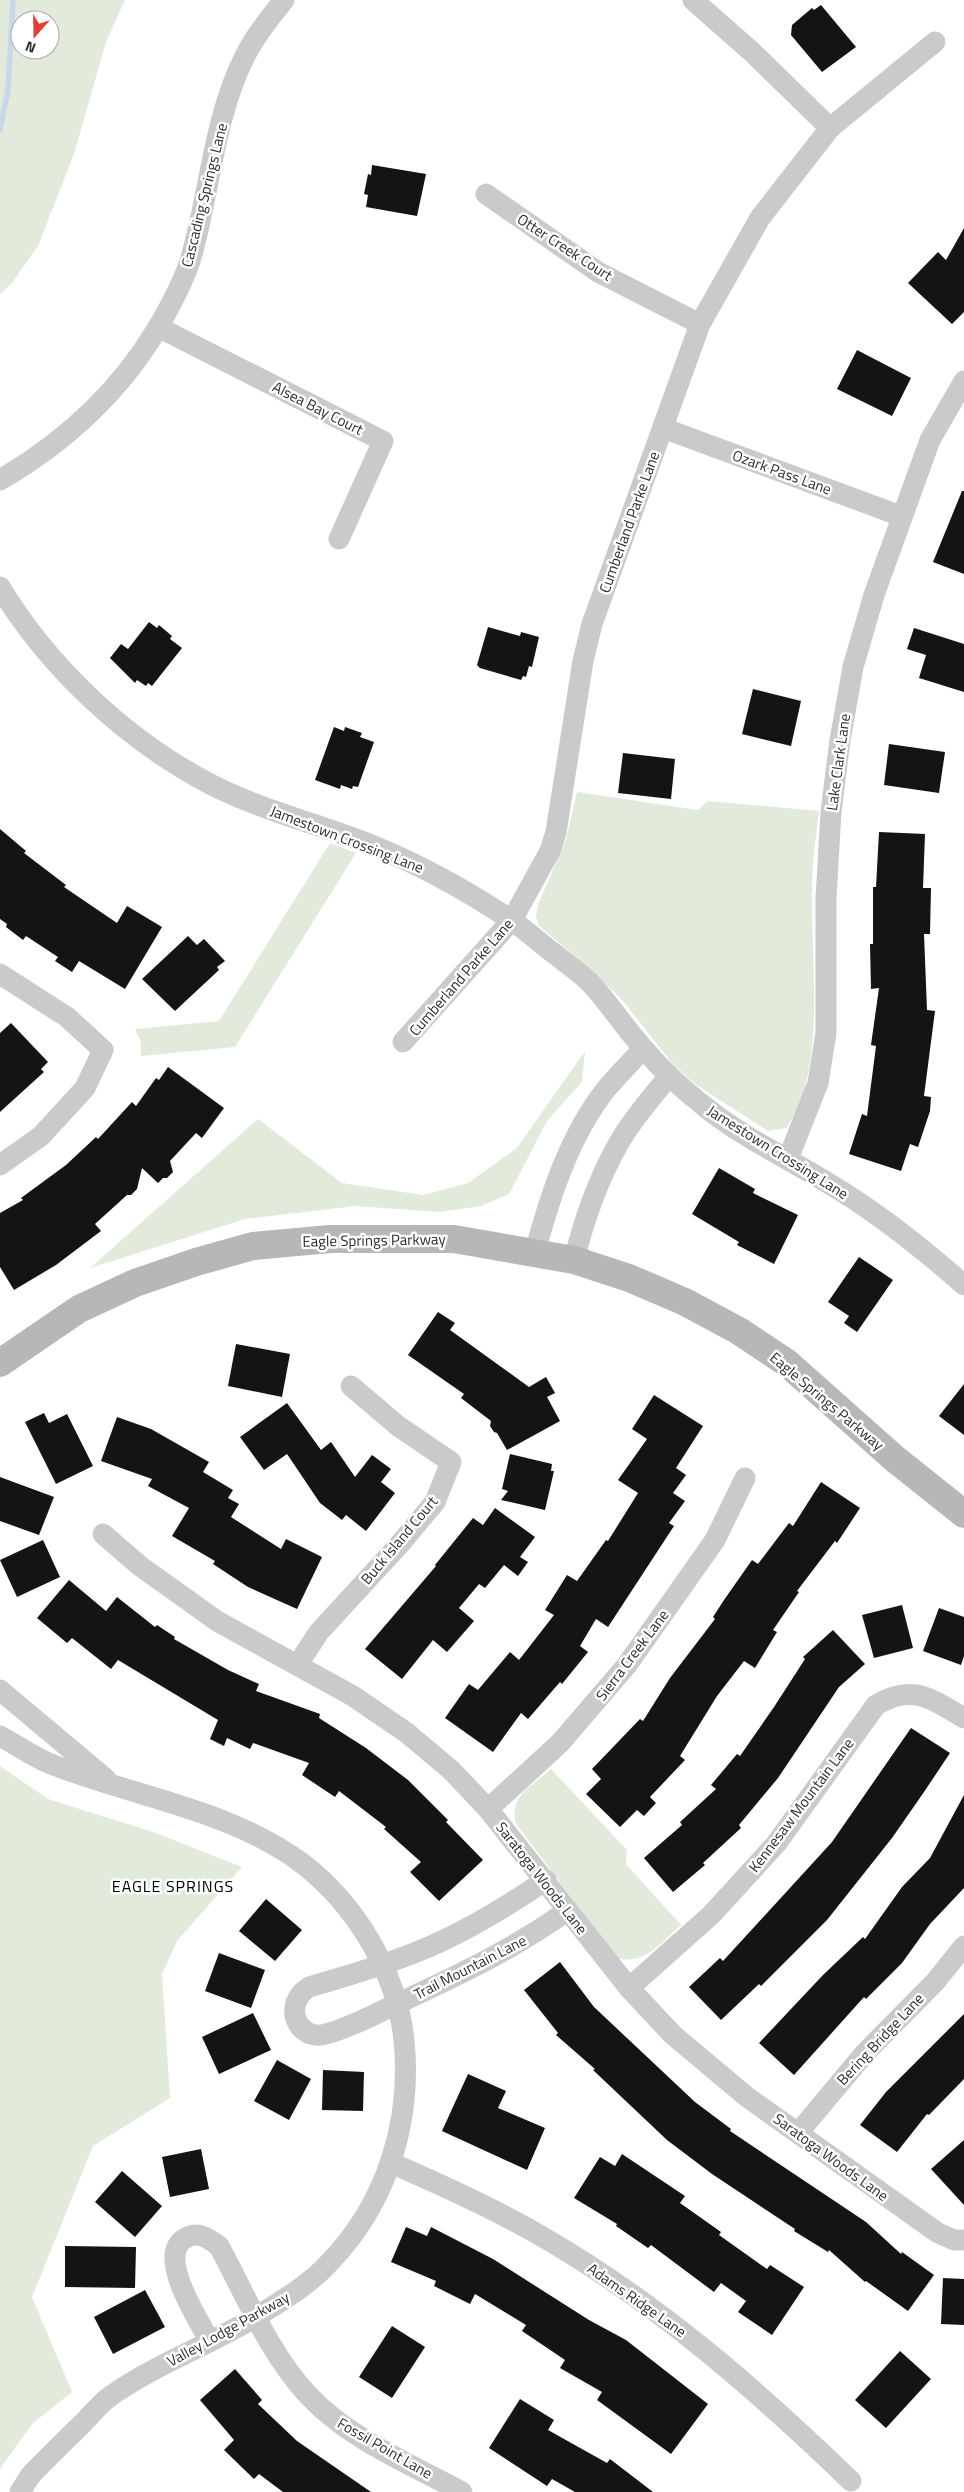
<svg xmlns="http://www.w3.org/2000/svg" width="964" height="2492" viewBox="0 0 964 2492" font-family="'Titillium Web',sans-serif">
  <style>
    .green { fill: #e1eadb; fill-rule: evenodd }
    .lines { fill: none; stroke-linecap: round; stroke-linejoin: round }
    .stream { stroke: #c8d8e9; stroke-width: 5.5 }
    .building { fill: #141414 }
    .street { stroke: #cacaca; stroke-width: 21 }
    .secondary { stroke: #b7b7b7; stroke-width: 28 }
    .labels { text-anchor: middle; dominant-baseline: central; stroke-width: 5; stroke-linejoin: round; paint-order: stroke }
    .street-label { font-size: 15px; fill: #2d2d2d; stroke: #fff }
    .neighbourhood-label { font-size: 16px; letter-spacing: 1px; fill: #000; stroke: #fff }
  </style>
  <rect width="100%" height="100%" fill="#fff"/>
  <!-- green -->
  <g class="green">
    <path d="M0,0H125L106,42L74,154L38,246L12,283L0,294ZM20,20H50V50H20Z"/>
    <path d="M577,792L698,810L708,801L819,811C816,836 812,862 812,887C810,954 828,1074 786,1128L768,1131L695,1084L672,1063L622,1000L588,967L539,926L536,916L538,905L566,839Z"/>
    <path d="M330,843L356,853L235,1047L141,1056V1042L135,1029L219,1021Z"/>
    <path d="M585,1051L582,1082L547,1121L509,1194L481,1206L440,1212L356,1206L245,1219L90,1268L258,1119L342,1183L423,1195L468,1183L517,1148Z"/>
    <path d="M0,1766L48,1799L153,1832L242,1867L177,1941L162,1974L170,2098L93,2146L32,2297L72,2392L32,2424L0,2469Z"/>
    <path d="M551,1769L627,1850L626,1864L681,1925C661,1942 645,1966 617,1958L516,1824C509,1795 532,1786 551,1769Z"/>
  </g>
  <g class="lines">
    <!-- stream -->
    <path class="stream" d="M0,130L8,90L13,0"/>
  </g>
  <!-- building -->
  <g class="building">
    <path d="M821,5L856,47L822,72L791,35L792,25L812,8L814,10Z"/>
    <path d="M372,165L426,174L417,216L366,207L368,195L364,194L368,174L371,175Z"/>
    <path d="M964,228V312L952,324L908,283L938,252L946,260Z"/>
    <path d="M857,350L911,378L892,416L837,389Z"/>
    <path d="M962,491H964V574L933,562Z"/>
    <path d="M149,622L157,628L159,625L172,636L170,639L182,648L152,686L148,683L146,686L137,680L135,683L110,658L121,644L128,649Z"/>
    <path d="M488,627L520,636L521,632L539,637L532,667L529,666L526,677L523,676L521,680L480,668L477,665Z"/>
    <path d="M914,628L964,644V692L919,678L926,655L907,649Z"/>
    <path d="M753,689L801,701L791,746L742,734Z"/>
    <path d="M334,727L344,731L345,727L362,733L360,737L374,742L358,787L353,786L352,789L341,785L340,789L315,780Z"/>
    <path d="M889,744L945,752L939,793L884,785Z"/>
    <path d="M623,753L675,759L671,799L618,793Z"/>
    <path d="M0,829L26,851L24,853L66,885L64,887L117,923L127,906L162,927L125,989L79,961L72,972L55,961L58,957L26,936L23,940L6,927L7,924L0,919Z"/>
    <path d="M879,832L925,834L923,888H931L930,934H924L927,1010L935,1011L924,1096L931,1097L930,1111L918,1147L910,1144L901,1171L849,1154L862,1114L867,1116L876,1046L871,1045L879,988L871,989L870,944H873V887H876Z"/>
    <path d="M188,936L197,945L204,939L225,961L217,967L219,970L175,1011L142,979Z"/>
    <path d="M11,1023L48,1062L41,1069L44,1072L0,1112V1033Z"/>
    <path d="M168,1067L224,1108L202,1138L196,1133L170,1161L173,1172L167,1178H163L158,1183L142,1168L137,1189L131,1195H127L95,1224L101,1231L56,1265L14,1290L0,1267V1213L23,1200L21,1198L66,1165L96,1137L98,1139L132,1102L136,1106L156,1078L159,1080Z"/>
    <path d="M719,1168L755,1189L753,1193L798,1215L774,1264L737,1245L739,1242L692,1214Z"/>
    <path d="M859,1257L893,1280L857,1332L844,1323L849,1316L828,1302Z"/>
    <path d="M438,1312L455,1323L450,1330L529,1387L546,1377L555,1393L547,1397L560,1421L507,1450L497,1433L494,1432L490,1426L491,1421L461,1398L464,1394L408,1355Z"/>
    <path d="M236,1344L290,1354L282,1397L228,1386Z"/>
    <path d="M964,1384V1435L939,1416Z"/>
    <path d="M654,1395L703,1426L676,1468L686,1475L673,1493L685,1501L669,1523L674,1526L608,1627L596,1619L580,1646L588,1652L562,1684L560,1682L528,1719L521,1713L493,1752L445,1718L469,1684L478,1690L510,1652L519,1660L554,1615L545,1610L567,1575L577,1581L606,1540L608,1541L638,1493L618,1480L647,1439L632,1429Z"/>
    <path d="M287,1403L321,1450L331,1442L355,1477L372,1455L391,1469L381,1482L395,1493L366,1531L346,1515L342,1520L320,1503L287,1454L264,1470L240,1437Z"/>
    <path d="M44,1413L49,1423L67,1414L93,1466L56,1484L25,1422Z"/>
    <path d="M117,1417L151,1429L209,1462L203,1472L233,1490L228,1498L239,1504L231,1517L281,1549L286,1539L322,1557L297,1609L248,1587L213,1564L215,1561L172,1536L189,1508L148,1486L152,1479L101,1461Z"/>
    <path d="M510,1454L552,1464L551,1471H554L545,1510L501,1500L508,1491L502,1489Z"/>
    <path d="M0,1477L54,1497L39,1535L0,1521Z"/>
    <path d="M821,1482L860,1508L837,1543L835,1541L797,1591L799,1592L773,1630L777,1632L755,1668L744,1661L717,1696L680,1756L685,1760L650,1797L656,1803L644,1816L637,1810L620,1827L586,1794L601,1779L592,1769L640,1719L643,1721L670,1678L715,1619L713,1617L724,1600L752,1560L758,1564L789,1523L793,1526Z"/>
    <path d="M495,1508L535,1537L520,1557L528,1562L518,1576L504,1565L485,1588L479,1584L459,1608L474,1621L447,1652L433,1640L402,1679L365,1649L436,1566L435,1565L473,1518L483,1525Z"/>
    <path d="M43,1540L60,1577L17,1597L0,1560Z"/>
    <path d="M69,1580L106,1611L117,1597L155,1627L157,1625L175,1637L174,1639L228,1670L259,1684L256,1691L320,1714L319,1718L366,1748L408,1780L448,1820L446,1822L483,1860L439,1901L410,1872L421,1862L384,1829L386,1827L339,1791L335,1797L302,1775L309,1763L253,1743L250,1749L227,1738L224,1746L210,1739L218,1720L118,1660L111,1669L72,1638L67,1643L37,1618Z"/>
    <path d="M902,1605L913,1648L874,1658L862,1615Z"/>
    <path d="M939,1608L964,1617V1656L961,1665L923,1651Z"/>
    <path d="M833,1630L865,1664L839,1687L778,1778L739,1825L741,1828L703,1863L705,1865L673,1892L644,1858L682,1825L680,1822L716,1789L711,1785L737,1754L740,1756L774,1707L805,1659L803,1657Z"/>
    <path d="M911,1728L950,1753L924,1792L892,1838L827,1920L761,1986L759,1984L721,2020L689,1987L720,1958L723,1961L832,1842Z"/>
    <path d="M964,1795V1888L930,1924L902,1963L866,1999L864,1997L794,2075L759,2043L823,1975L863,1937L865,1939L902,1887L930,1858Z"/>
    <path d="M266,1899L302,1930L275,1961L239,1931Z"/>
    <path d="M219,1953L265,1970L251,2008L205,1991Z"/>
    <path d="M560,1962L594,2007L695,2102L731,2129L730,2131L866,2222L901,2254L902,2252L934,2275L908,2311L866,2281L865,2282L829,2250L828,2252L794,2231L795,2229L712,2174L667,2140L593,2070L595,2069L556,2035L558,2033L524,1990Z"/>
    <path d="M253,2013L271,2050L219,2074L202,2037Z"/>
    <path d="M964,2014V2079L929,2115L927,2114L897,2152L860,2125L886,2092Z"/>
    <path d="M277,2060L311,2079L289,2120L254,2101Z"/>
    <path d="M323,2070L364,2072L363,2111L322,2110Z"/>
    <path d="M468,2074L506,2091L498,2108L545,2128L527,2170L442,2131Z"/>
    <path d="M964,2140V2205L931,2169Z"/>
    <path d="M201,2149L209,2189L170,2197L162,2157Z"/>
    <path d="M622,2154L685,2196L680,2203L721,2232L719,2235L767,2269L770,2265L804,2287L772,2335L738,2312L746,2301L721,2283L714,2292L651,2245L648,2248L616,2226L617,2224L574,2198L600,2157L615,2166Z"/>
    <path d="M122,2171L162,2206L135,2237L95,2202Z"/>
    <path d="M406,2227L427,2236L431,2227L493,2259L589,2320L626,2340L708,2404L671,2454L597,2400L602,2392L560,2368L565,2360L522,2331L526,2325L475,2294L470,2304L434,2286L436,2281L391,2262Z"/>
    <path d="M65,2246L136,2247L135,2288L65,2287Z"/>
    <path d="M943,2278L964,2279V2325L941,2324Z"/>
    <path d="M145,2290L165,2327L113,2354L94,2317Z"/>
    <path d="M392,2326L425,2347L392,2398L359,2377Z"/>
    <path d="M900,2351L931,2379L886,2428L855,2400Z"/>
    <path d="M235,2369L262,2400L258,2404L297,2441L371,2492H283L259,2474L254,2479L224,2450L234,2440L200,2400Z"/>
    <path d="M520,2399L554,2420L548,2430L607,2463L610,2459L653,2492H575L552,2479L547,2486L489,2448Z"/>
  </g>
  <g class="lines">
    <!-- street -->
    <g class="street">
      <path d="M693,0L752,52L830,128"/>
      <path d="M486,194L598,272L700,324"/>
      <path d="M158,327L383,441L339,539"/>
      <path d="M663,428L901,516"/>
      <path d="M0,480C65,442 118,394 157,329C170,307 182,285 190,261C210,194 213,119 245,56C255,36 270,17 284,0"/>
      <path d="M0,587C47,665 120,734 199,778C252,808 313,822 369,844C419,864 464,889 508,918C525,929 540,943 556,955C568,965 583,974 593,986C611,1006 625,1028 643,1048C661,1069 682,1089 704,1106C742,1137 787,1158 828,1183C877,1212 921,1247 964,1285"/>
      <path d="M0,974L67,1017L103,1050L85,1088L41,1136L0,1165"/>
      <path d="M403,1042L512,920L550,851L556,832L583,661L592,624L700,324L760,218L830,128L935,42"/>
      <path d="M788,1159L818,1083L826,1033V898L831,812L840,740L853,667L874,595L930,440L964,381"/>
      <path d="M535,1252C550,1196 570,1134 607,1088C618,1075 631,1062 643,1049"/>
      <path d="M574,1260C584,1220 599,1177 620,1141C634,1117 652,1097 669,1076"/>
      <path d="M103,1534L140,1566L217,1621L353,1696L407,1733L451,1770L488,1809L629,1988L673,2035L747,2097L938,2233L954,2240H964"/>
      <path d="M298,1664L319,1632L399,1545L435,1502L451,1462L398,1426L351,1386"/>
      <path d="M0,1690L106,1779"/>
      <path d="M0,1736C17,1745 33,1757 51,1764C134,1797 230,1809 303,1864C356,1905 397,1973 404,2040C412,2122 387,2203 329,2263C310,2284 283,2300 259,2315C212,2344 158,2363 112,2395C101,2402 92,2414 83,2423C65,2441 47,2458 30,2476L20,2492"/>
      <path d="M488,1809L560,1743L627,1665L715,1540L745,1478"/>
      <path d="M546,1880C506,1907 464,1933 419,1951C383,1966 346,1976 309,1987C281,2005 298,2042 326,2034C353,2027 378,2012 403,2001C463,1973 513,1949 567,1911"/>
      <path d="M629,1988L711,1915L776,1844L876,1705C913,1683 931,1699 964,1718"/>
      <path d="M798,2133L865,2053L935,1982L964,1946"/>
      <path d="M391,2163C442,2185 493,2208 541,2236C656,2302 756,2389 851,2481"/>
      <path d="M209,2340C198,2319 157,2257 184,2239C197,2230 208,2238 219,2246C246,2296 269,2353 308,2395C349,2439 410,2464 462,2492"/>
    </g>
    <!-- secondary -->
    <path class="secondary" d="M0,1363L79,1309L135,1283L196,1262L253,1246L330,1239H454L574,1260L629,1278L685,1302L739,1331L787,1363L895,1459L964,1514"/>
  </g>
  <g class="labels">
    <!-- street labels -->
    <g class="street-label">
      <text transform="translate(204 195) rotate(-76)">Cascading Springs Lane</text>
      <text transform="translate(565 247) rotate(33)">Otter Creek Court</text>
      <text transform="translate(318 408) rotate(27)">Alsea Bay Court</text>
      <text transform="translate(782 472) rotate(20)">Ozark Pass Lane</text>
      <text transform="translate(629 522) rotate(-70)">Cumberland Parke Lane</text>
      <text transform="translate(838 762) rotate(-82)">Lake Clark Lane</text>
      <text transform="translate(347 839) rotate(21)">Jamestown Crossing Lane</text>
      <text transform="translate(461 977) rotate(-49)">Cumberland Parke Lane</text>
      <text transform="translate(778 1152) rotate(32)">Jamestown Crossing Lane</text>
      <text transform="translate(374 1240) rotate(-1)">Eagle Springs Parkway</text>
      <text transform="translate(827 1401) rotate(40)">Eagle Springs Parkway</text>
      <text transform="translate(399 1540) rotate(-50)">Buck Island Court</text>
      <text transform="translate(632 1655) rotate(-53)">Sierra Creek Lane</text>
      <text transform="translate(801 1805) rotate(-53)">Kennesaw Mountain Lane</text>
      <text transform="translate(542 1878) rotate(52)">Saratoga Woods Lane</text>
      <text transform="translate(470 1967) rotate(-27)">Trail Mountain Lane</text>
      <text transform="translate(880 2039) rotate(-47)">Bering Bridge Lane</text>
      <text transform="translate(831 2157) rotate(36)">Saratoga Woods Lane</text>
      <text transform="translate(637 2300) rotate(35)">Adams Ridge Lane</text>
      <text transform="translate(228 2329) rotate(-29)">Valley Lodge Parkway</text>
      <text transform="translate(385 2448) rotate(30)">Fossil Point Lane</text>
    </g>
    <!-- neighbourhood labels -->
    <g class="neighbourhood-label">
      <text x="173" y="1886">EAGLE SPRINGS</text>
    </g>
  </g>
  <!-- north arrow -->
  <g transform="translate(35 35) rotate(200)"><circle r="24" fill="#ffffff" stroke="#ababab"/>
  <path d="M0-4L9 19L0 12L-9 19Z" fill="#dd3f36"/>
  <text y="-8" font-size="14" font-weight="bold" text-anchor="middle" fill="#2d2d2d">N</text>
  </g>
</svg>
